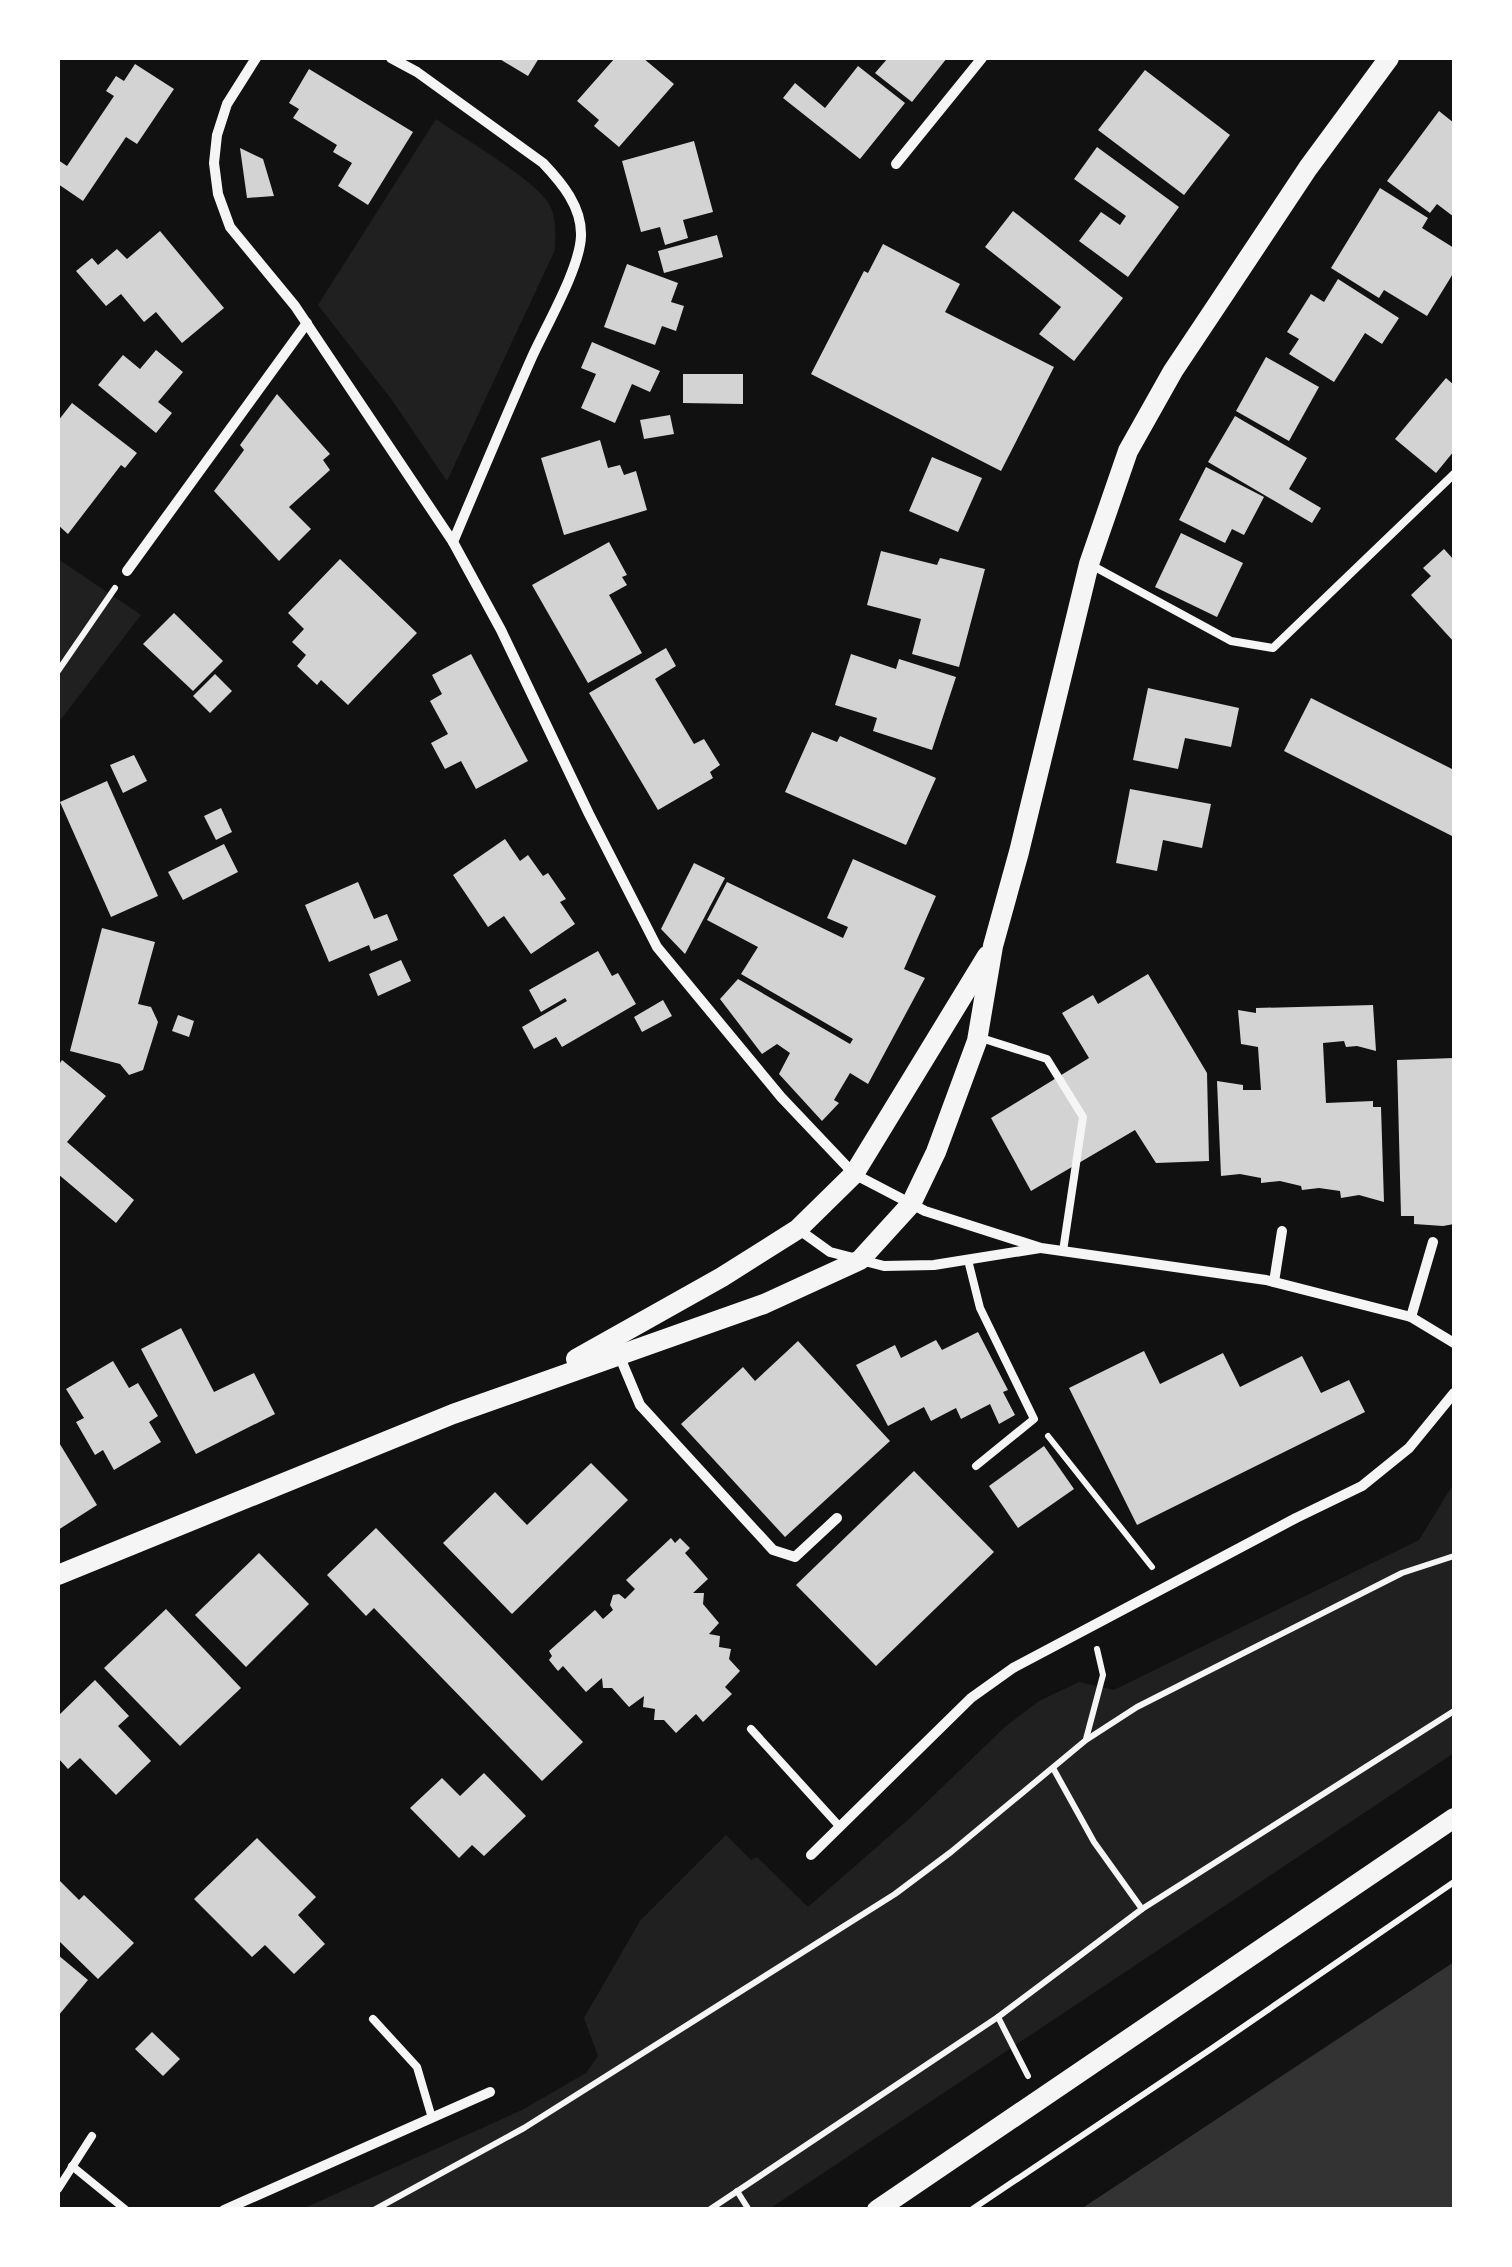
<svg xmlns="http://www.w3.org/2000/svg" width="1512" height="2267" viewBox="0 0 1512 2267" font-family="Merriweather,serif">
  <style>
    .green { fill: #202020 }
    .water { fill: #333 }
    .pier { fill: #111 }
    .building { fill: #d3d3d3 }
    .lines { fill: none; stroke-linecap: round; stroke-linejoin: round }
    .path { stroke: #f5f5f5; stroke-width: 6 }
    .service { stroke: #f5f5f5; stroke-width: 8 }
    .minor { stroke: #f5f5f5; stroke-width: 10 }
    .secondary { stroke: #f5f5f5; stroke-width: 20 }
  </style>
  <rect width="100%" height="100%" fill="#111"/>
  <!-- green -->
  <g class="green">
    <path d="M436,119C461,137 536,180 549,204C557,217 555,236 555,250L447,481L392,400L318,305Z"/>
    <path d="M58,559L141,615L58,723Z"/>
    <path d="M1454,1483V1753L769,2209L300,2210L522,2110L586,2073L598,2056L584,2018L640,1921L726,1835L751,1860L757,1857L808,1907L909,1819L1006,1726L1039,1701L1079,1682L1114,1690L1419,1540Z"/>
  </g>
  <!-- water -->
  <path class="water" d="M1454,1957V2209L1077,2210Z"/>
  <!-- pier -->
  <path class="pier" d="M1454,1952V1962L1081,2209L1072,2210L1074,2205L1331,2031Z"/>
  <!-- building -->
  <g class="building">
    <path d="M498,58H539L528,76Z"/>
    <path d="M615,58H643L674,84L619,147L594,126L599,120L577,101Z"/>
    <path d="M888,58H947L912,102L875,73Z"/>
    <path d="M135,64L174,89L137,144L126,137L83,201L58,184V160L67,166L114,96L106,91L116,76L124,81Z"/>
    <path d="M858,66L905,103L860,159L783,98L795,83L825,108Z"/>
    <path d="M309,69L413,132L368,205L338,186L352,163L333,152L337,145L293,118L299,109L289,103Z"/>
    <path d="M1145,70L1230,135L1184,195L1098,130Z"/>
    <path d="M1439,111L1454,123V217L1437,204L1430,213L1387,181Z"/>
    <path d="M694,141L713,212L683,220L688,238L665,245L660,227L641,232L622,161Z"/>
    <path d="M1097,147L1179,207L1128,277L1079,241L1101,212L1120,225L1126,216L1074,179Z"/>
    <path d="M240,148L263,159L274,196L247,198Z"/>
    <path d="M1380,188L1428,218L1422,228L1454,248V272L1427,316L1384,290L1379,298L1331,268Z"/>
    <path d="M1013,211L1123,298L1074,361L1039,334L1061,307L985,247Z"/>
    <path d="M160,231L224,308L182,343L156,312L144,322L121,294L106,306L76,271L92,258L98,265L117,249L127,259Z"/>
    <path d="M717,235L723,257L664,273L658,251Z"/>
    <path d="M883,244L960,284L945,312L1054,367L1001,471L811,374L864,271L868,273Z"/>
    <path d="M627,264L678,283L671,302L684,306L676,331L662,326L655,345L604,327Z"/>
    <path d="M1338,279L1399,318L1382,344L1365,333L1334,382L1289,354L1299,339L1287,332L1311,294L1324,302Z"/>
    <path d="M592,342L660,371L650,392L632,384L615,423L581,408L596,374L581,368Z"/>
    <path d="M156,350L183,372L158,402L172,413L156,433L98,385L123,355L140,369Z"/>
    <path d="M1266,357L1319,387L1289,441L1236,411Z"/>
    <path d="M683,374H743V404L683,403Z"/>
    <path d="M1446,378L1454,385V451L1436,473L1395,439Z"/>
    <path d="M277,394L330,454L323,460L330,470L289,507L311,529L279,561L214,491L244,450L240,445Z"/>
    <path d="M72,403L137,453L125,468L121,465L68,534L58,525V421Z"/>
    <path d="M670,415L674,434L644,439L640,420Z"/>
    <path d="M1235,416L1307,458L1289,489L1321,508L1312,523L1208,462Z"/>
    <path d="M600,440L608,468L620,465L624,475L636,471L647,510L564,535L541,458Z"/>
    <path d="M932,457L982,478L958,532L909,511Z"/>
    <path d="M1206,467L1264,497L1244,535L1232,529L1225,543L1179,520Z"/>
    <path d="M1181,533L1243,563L1217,617L1155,587Z"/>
    <path d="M609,542L627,575L622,577L627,585L609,595L642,653L588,683L532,585Z"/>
    <path d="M1444,549L1454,560V642L1411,595L1431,576L1423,568Z"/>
    <path d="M881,551L937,565L940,558L985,569L959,667L912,654L921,619L867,605Z"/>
    <path d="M340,559L417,633L348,705L321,680L317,685L297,666L306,655L292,642L304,629L288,613Z"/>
    <path d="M174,613L223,661L193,691L143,644Z"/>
    <path d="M666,648L676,666L655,679L694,744L704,739L720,765L710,772L713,778L658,810L589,693Z"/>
    <path d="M471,654L528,761L476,789L461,761L445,769L431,743L448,734L430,701L442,694L432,675Z"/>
    <path d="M851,654L896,669L899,659L956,677L932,750L873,731L877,718L835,705Z"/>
    <path d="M215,674L232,691L210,713L193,696Z"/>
    <path d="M1148,688L1239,708L1231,747L1185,738L1178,769L1133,760Z"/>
    <path d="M1311,698L1454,770V837L1284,751Z"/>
    <path d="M812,732L837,742L840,736L936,778L906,845L785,792Z"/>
    <path d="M134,755L147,781L123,793L110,765Z"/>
    <path d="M107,781L158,896L111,917L60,802Z"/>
    <path d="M1130,789L1211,804L1202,848L1163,840L1157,871L1116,863Z"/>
    <path d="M221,808L232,832L216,840L204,816Z"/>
    <path d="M505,839L520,861L528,855L543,876L548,873L566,899L560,902L575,924L531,954L504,916L488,927L453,875Z"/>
    <path d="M224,844L238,872L183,900L168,872Z"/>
    <path d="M853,859L936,896L904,969L925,978L868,1084L850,1073L834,1100L839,1103L822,1121L779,1074L790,1053L777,1044L762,1054L720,999L738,979L850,1044L853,1039L741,974L758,947L707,920L727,882L843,938L848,927L827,918Z"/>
    <path d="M694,863L725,878L685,954L661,929Z"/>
    <path d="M358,882L374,919L387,914L398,940L371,951L369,945L329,962L305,905Z"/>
    <path d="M102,928L155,942L138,1004L151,1007L158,1022L143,1070L129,1075L120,1064L70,1051Z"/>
    <path d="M598,951L612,976L618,973L636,1004L562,1047L556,1037L534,1049L522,1027L567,1001L565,998L541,1012L529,990Z"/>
    <path d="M401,960L411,981L378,996L369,974Z"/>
    <path d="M1148,974L1207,1073L1209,1161L1156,1163L1135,1130L1031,1191L991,1118L1089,1058L1062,1013L1093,995L1098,1004Z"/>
    <path d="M663,1000L672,1016L642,1032L634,1017Z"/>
    <path d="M1373,1005L1376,1051L1357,1046L1346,1047L1344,1041L1323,1043L1326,1103L1373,1101V1107H1381L1384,1202L1359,1195L1341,1198L1340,1191L1319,1188L1302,1190L1301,1186L1280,1181L1261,1183V1178L1240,1174L1221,1176L1217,1081L1243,1085V1090H1261L1258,1047L1241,1044L1238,1010L1256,1013V1008Z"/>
    <path d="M178,1015L194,1021L189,1037L172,1031Z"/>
    <path d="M1454,1058V1224L1443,1226L1414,1224V1216H1401L1397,1060Z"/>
    <path d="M62,1060L106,1096L67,1142L134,1200L116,1223L58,1174V1066Z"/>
    <path d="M181,1328L214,1392L254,1373L275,1414L196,1454L141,1349Z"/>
    <path d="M978,1332L1008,1390L1003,1392L1015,1415L999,1424L990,1404L961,1419L956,1408L931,1421L924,1407L888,1426L856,1365L895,1345L901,1358L936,1340L942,1350Z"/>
    <path d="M798,1341L890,1441L785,1537L681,1424L743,1367L755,1381Z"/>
    <path d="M1144,1351L1160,1384L1223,1353L1240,1387L1302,1356L1321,1393L1349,1380L1365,1412L1137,1525L1069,1388Z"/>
    <path d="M113,1361L129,1388L138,1383L158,1416L149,1422L161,1442L114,1470L103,1450L95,1455L76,1422L84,1418L66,1389Z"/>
    <path d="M58,1441L97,1505L58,1530Z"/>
    <path d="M1044,1446L1074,1489L1018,1528L989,1486Z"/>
    <path d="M591,1463L628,1500L512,1614L443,1543L495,1492L527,1525Z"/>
    <path d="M914,1471L994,1552L876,1666L796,1585Z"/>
    <path d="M376,1528L583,1742L542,1781L374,1608L366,1616L327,1575Z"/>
    <path d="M671,1538L675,1543L680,1538L690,1548L685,1553L708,1579L693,1593H704L703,1604L719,1623L709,1634L720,1636L719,1647L731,1649L729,1659L740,1671L725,1687L732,1694L703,1722L696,1714L676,1733L664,1720H654L655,1709L643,1707L644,1696L629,1707L612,1688H603L602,1678L586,1692L563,1666L558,1671L549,1660L552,1656L549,1651L595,1610L603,1619L613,1610L610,1605L613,1595L619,1594L625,1599L635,1589L626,1580Z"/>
    <path d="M259,1553L309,1604L246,1667L195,1615Z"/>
    <path d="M166,1609L241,1688L180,1746L104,1668Z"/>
    <path d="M95,1680L129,1716L118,1726L151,1761L116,1795L80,1758L68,1769L58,1758V1716Z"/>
    <path d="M484,1773L526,1816L484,1856L472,1845L459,1858L410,1808L442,1778L460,1796Z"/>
    <path d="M257,1838L316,1897L298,1915L325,1944L294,1974L265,1945L252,1957L194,1899Z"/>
    <path d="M58,1879L79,1900L84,1895L134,1943L98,1979L58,1940Z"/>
    <path d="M58,1955L88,1980L58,2016Z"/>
    <path d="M152,2032L180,2059L163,2076L135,2049Z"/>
  </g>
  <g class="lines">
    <!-- path -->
    <g class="path">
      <path d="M58,671L115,588"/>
      <path d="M1048,1436L1152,1567"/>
      <path d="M1086,1739L1103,1675L1097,1649"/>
      <path d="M1053,1768L1094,1842L1142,1909"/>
      <path d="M998,2017L1028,2076"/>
      <path d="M737,2191L749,2210"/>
      <path d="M374,2210L524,2128L895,1894L951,1852L1086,1740L1137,1707L1402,1573L1454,1556"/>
      <path d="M709,2210L998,2017L1142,1909L1454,1711"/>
      <path d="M971,2210L1211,2049L1454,1882"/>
    </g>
    <!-- service -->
    <g class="service">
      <path d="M1093,566L1231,641L1273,648L1454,474"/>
      <path d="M978,1037L1047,1059L1083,1117L1063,1251"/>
      <path d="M968,1260L980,1308L1034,1419L976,1466"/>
      <path d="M751,1729L840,1827"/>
      <path d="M373,2019L417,2067L432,2118"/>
      <path d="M72,2166L126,2210"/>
      <path d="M58,2189L92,2136"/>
    </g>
    <!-- minor -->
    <g class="minor">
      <path d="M256,58L227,104L217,135L214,163L218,194L230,227L295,306L453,542L501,630L589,814L657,947L781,1097L854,1174L925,1211L1041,1248L1266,1280L1411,1317L1454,1343"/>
      <path d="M391,58L417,72L543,163C562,183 582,207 581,236C580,268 546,326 532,357C505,418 479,480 453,542"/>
      <path d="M896,164L982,58"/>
      <path d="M127,571L307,323"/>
      <path d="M798,1229L830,1252L884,1266L934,1265L1040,1248"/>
      <path d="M1274,1282L1282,1231"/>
      <path d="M1411,1317L1433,1242"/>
      <path d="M619,1355L640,1405L773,1550L795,1557L837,1518"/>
      <path d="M811,1855L971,1698L1013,1668L1296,1518L1362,1486L1409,1448L1454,1393"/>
      <path d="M224,2210L490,2092"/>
    </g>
    <!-- secondary -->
    <g class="secondary">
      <path d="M576,1359L722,1277L798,1229L854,1174L987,956"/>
      <path d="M58,1575L453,1414L764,1304L860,1260L911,1204L936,1152L977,1041L993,946L1019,852L1089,564L1128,451L1173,371L1219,302L1308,168L1389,58"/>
      <path d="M877,2210L1454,1818"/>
    </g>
  </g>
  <!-- border -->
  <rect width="1512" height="2267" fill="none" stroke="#ffffff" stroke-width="120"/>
</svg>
